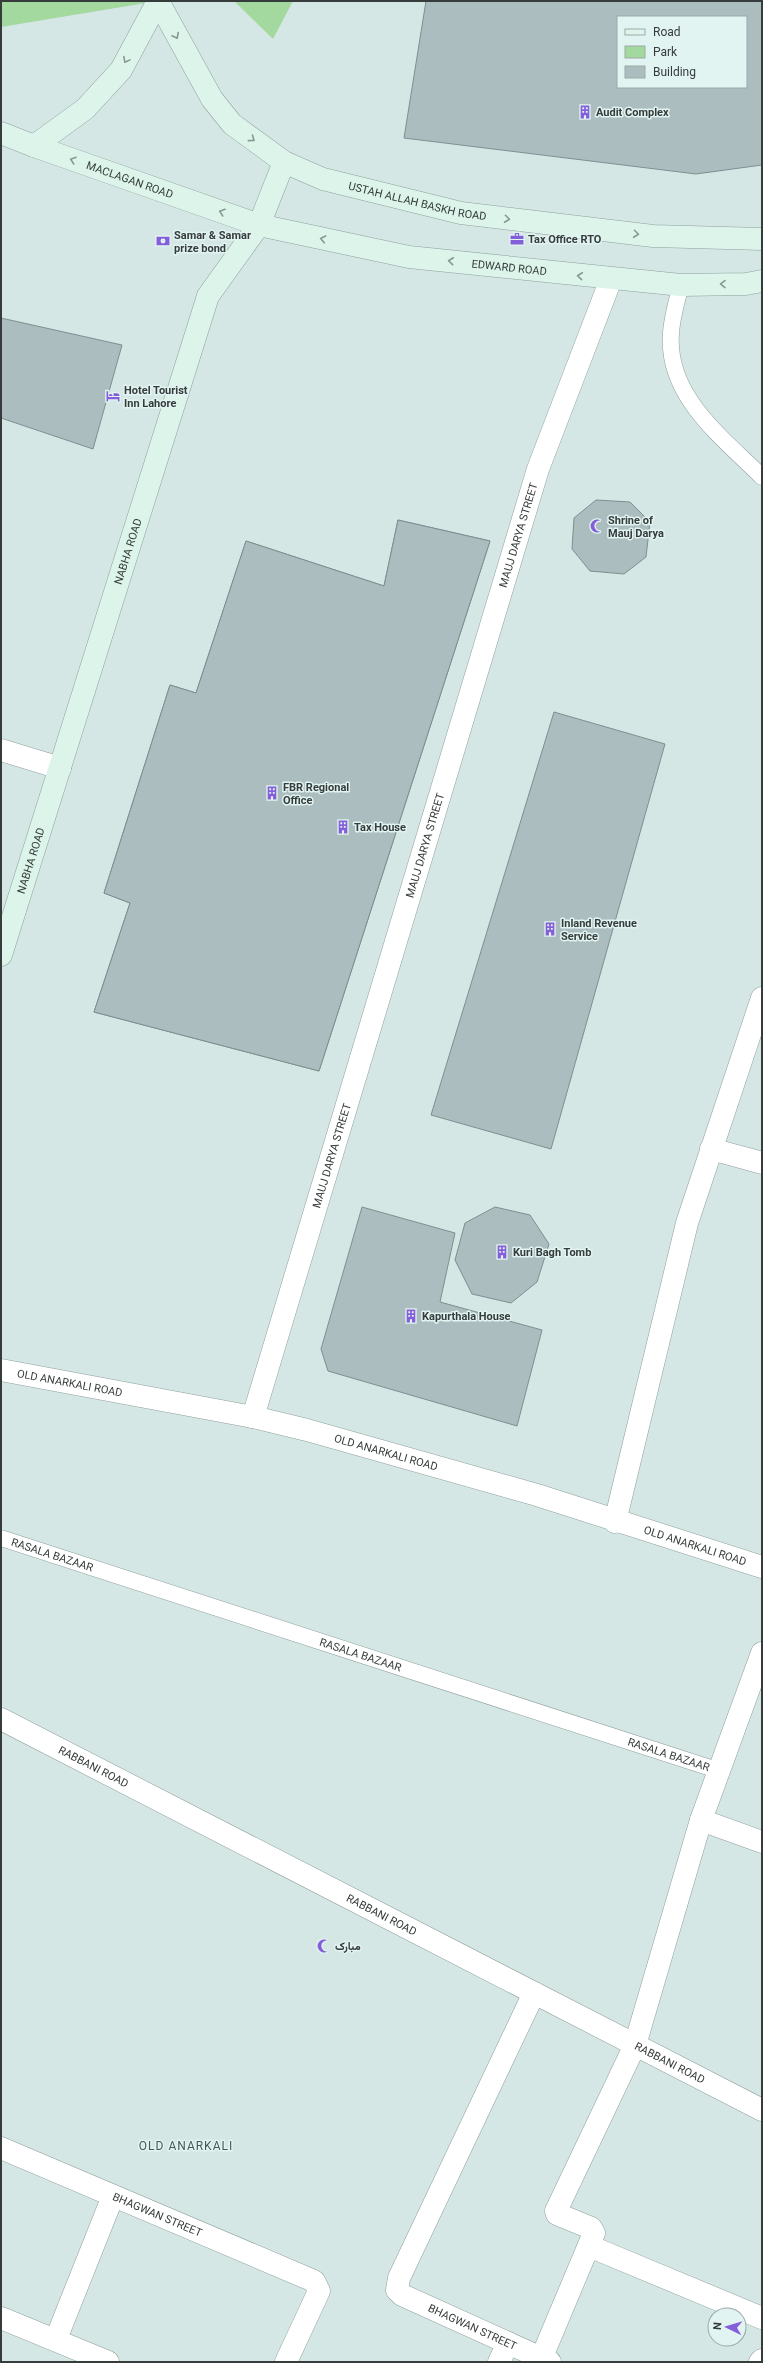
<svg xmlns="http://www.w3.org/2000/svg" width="763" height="2363" viewBox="0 0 763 2363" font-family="Roboto,Vazirmatn,sans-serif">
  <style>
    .green { fill: #a3d99e }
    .building { fill: #abbdbf; stroke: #7e8f91; fill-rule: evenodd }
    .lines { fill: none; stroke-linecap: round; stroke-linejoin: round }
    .service-casing { stroke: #8fa09e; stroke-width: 17 }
    .minor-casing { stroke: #8fa09e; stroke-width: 23 }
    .tertiary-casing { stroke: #8fa09e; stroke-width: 23 }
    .secondary-casing { stroke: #8fa09e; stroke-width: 23 }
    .service { stroke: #fff; stroke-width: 16 }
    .minor { stroke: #fff; stroke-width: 22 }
    .tertiary { stroke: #fff; stroke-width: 22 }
    .secondary { stroke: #dcf4ea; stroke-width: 22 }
    .oneway { stroke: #889892 }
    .labels { text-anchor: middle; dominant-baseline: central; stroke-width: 3; stroke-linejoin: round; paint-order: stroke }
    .poi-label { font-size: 11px; font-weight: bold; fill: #353c3b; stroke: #e1f4f1; text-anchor: start }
    .street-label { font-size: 11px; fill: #353c3b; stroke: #e1f4f1 }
    .neighbourhood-label { font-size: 12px; letter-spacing: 1px; fill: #485856; stroke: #e1f4f1 }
  </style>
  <rect width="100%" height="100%" fill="#d4e7e4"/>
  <!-- green -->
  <g class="green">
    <path d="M1,1H158L1,27Z"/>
    <path d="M234,1H293L273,39Z"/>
  </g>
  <!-- building -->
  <g class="building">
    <path d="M426,1H762V165L696,174L404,138ZM618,17H746V87H618Z"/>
    <path d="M1,318L122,345L93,449L1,418Z"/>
    <path d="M596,500L630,502L650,522L646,557L624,574L590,571L572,549L574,518Z"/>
    <path d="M398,520L490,541L319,1071L94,1012L130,903L104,893L170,685L196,693L246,541L384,586ZM228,761L300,784L268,891L195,870Z"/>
    <path d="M398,520L490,541L319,1071L94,1012L130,903L104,893L170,685L196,693L246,541L384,586Z"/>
    <path d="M554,712L665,744L551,1149L431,1115Z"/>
    <path d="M362,1207L455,1233L440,1302L542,1330L517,1426L328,1371L321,1349Z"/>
    <path d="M495,1207L530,1215L549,1244L537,1282L511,1303L472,1294L455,1260L465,1223Z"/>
  </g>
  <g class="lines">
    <!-- service casing -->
    <g class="service-casing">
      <g id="service">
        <path d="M681,285C677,300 672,317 671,333C666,396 722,437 762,477"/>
        <path id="s1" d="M1,1538L720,1771"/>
      </g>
    </g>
    <!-- minor casing -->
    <g class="minor-casing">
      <g id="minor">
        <path d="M1,750L60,768"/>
        <path d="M711,1149L762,1163"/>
        <path id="s2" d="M253,1417L538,469L611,279"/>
        <path d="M615,1522L687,1223L762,998"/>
        <path id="s3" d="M1,1719L762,2110"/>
        <path d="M701,1820L762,1842"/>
        <path id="s4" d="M534,1993L399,2278L397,2290L402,2295L550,2362"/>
        <path id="s5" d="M1,2148L314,2281L319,2291L286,2362"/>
        <path d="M589,2246L762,2318"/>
        <path d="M1,2318L108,2362"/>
        <path d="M56,2339L113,2196"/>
        <path d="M541,2359L594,2233L591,2228L557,2214L556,2211L635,2045L701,1820L762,1653"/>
        <path d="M499,2362L508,2343"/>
      </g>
    </g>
    <!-- tertiary casing -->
    <g class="tertiary-casing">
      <g id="tertiary">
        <path id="s6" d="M1,1370L253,1417L307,1430L537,1495L762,1567"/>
        <path d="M760,2362L762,2360"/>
      </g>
    </g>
    <!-- secondary casing -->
    <g class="secondary-casing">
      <g id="secondary">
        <path id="s7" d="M158,1L212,99L232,124L284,162L323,179L461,213L653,236L762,239"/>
        <path id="s8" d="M1,133L34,146L259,225L409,257L681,285L746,284L762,281"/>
        <path d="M34,146L85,109L121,70L158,1"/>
        <path id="s9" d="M1,955L208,296L259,225L284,162"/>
      </g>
    </g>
    <!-- service -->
    <use href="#service" class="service"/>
    <!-- minor -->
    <use href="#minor" class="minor"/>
    <!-- tertiary -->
    <use href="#tertiary" class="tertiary"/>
    <!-- secondary -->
    <use href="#secondary" class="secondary"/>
  </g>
  <!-- one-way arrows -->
  <defs><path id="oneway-chevron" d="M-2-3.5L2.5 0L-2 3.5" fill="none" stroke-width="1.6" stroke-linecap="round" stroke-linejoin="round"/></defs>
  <g class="oneway">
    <use href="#oneway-chevron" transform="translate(176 36) rotate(63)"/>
    <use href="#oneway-chevron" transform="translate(126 60) rotate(118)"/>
    <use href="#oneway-chevron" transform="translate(252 139) rotate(36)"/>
    <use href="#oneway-chevron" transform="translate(73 160) rotate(-161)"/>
    <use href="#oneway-chevron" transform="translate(222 212) rotate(-161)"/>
    <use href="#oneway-chevron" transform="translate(507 219) rotate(7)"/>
    <use href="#oneway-chevron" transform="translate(636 234) rotate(7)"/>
    <use href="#oneway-chevron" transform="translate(323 239) rotate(-169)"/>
    <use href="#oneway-chevron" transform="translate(451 261) rotate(-174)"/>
    <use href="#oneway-chevron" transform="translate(580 276) rotate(-174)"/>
    <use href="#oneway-chevron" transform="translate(723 284) rotate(-179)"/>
  </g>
  <!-- icons -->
  <defs>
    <g id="building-bare" transform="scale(1.08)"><path d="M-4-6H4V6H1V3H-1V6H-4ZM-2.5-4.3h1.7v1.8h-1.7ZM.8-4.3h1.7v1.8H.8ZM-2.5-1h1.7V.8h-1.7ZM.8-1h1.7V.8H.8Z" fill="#855fda" stroke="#e1f4f1" stroke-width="2.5" paint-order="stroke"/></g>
    <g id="office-bare" transform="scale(1.08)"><path d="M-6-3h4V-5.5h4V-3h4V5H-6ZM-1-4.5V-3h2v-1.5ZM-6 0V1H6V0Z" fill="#855fda" stroke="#e1f4f1" stroke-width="2.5" paint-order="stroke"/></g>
    <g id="bank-bare" transform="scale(1.08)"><path d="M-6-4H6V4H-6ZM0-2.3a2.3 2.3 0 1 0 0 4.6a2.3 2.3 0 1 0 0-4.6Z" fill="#855fda" stroke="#e1f4f1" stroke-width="2.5" paint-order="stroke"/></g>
    <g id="hotel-bare" transform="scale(1.08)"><path d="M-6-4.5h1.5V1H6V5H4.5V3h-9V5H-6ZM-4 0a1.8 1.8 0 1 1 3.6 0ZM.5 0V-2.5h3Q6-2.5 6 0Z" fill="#855fda" stroke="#e1f4f1" stroke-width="2.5" paint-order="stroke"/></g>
    <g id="mosque-bare" transform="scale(1.08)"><path d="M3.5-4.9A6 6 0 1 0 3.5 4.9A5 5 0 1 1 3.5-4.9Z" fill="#855fda" stroke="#e1f4f1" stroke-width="2.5" paint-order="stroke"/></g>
  </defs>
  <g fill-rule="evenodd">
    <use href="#building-bare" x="585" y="112"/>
    <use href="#office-bare" x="517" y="239"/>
    <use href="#bank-bare" x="163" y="241"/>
    <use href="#hotel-bare" x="113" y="396"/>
    <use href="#mosque-bare" x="597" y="526"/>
    <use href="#building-bare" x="272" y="793"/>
    <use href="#building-bare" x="343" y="827"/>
    <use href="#building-bare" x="550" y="929"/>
    <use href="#building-bare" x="502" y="1252"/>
    <use href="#building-bare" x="411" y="1316"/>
    <use href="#mosque-bare" x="324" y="1946"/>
  </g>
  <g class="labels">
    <!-- poi labels -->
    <g class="poi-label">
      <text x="596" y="112">Audit Complex</text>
      <text x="174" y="235">Samar &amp; Samar<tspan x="174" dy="13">prize bond</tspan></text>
      <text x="528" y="239">Tax Office RTO</text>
      <text x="124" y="390">Hotel Tourist<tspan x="124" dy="13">Inn Lahore</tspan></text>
      <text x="608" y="520">Shrine of<tspan x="608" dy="13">Mauj Darya</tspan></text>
      <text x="283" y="787">FBR Regional<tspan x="283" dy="13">Office</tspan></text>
      <text x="354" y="827">Tax House</text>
      <text x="561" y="923">Inland Revenue<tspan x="561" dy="13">Service</tspan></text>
      <text x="513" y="1252">Kuri Bagh Tomb</text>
      <text x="422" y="1316">Kapurthala House</text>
      <text x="335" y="1946">مبارک</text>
    </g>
    <!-- street labels -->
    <g class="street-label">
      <text stroke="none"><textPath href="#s8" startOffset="137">MACLAGAN ROAD</textPath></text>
      <text stroke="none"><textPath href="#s7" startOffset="348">USTAH ALLAH BASKH ROAD</textPath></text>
      <text stroke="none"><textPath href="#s8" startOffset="528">EDWARD ROAD</textPath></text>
      <text stroke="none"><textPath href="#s2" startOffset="921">MAUJ DARYA STREET</textPath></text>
      <text stroke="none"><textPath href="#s9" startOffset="423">NABHA ROAD</textPath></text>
      <text stroke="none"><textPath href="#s2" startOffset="597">MAUJ DARYA STREET</textPath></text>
      <text stroke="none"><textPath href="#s9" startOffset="99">NABHA ROAD</textPath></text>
      <text stroke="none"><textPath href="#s2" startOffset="273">MAUJ DARYA STREET</textPath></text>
      <text stroke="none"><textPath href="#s6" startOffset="70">OLD ANARKALI ROAD</textPath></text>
      <text stroke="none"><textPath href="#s6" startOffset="394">OLD ANARKALI ROAD</textPath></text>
      <text stroke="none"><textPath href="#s6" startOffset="717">OLD ANARKALI ROAD</textPath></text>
      <text stroke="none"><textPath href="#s1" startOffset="54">RASALA BAZAAR</textPath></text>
      <text stroke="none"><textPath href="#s1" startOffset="378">RASALA BAZAAR</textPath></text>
      <text stroke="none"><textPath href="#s1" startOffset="702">RASALA BAZAAR</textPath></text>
      <text stroke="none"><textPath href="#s3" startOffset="104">RABBANI ROAD</textPath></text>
      <text stroke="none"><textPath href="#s3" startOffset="428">RABBANI ROAD</textPath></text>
      <text stroke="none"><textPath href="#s3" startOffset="752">RABBANI ROAD</textPath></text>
      <text stroke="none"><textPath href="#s5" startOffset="170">BHAGWAN STREET</textPath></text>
      <text stroke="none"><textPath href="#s4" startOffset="412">BHAGWAN STREET</textPath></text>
    </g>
    <!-- neighbourhood labels -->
    <g class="neighbourhood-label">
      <text x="186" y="2146">OLD ANARKALI</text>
    </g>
  </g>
  <!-- border -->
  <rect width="763" height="2363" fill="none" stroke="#353c3b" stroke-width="4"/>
  <!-- legend -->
  <rect x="617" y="16" width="130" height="72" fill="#e1f4f1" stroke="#9caaa8"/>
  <rect x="625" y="29" width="20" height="6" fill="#dcf4ea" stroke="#9caaa8"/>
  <text x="653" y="36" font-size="12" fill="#353c3b">Road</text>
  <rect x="625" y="46" width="20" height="12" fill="#a3d99e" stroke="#9caaa8"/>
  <text x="653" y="56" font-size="12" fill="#353c3b">Park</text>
  <rect x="625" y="66" width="20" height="12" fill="#abbdbf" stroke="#9caaa8"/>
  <text x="653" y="76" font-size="12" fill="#353c3b">Building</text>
  <!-- north arrow -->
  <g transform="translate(727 2327) rotate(275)"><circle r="19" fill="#e1f4f1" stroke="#9caaa8"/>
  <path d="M0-3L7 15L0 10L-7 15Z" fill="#855fda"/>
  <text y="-6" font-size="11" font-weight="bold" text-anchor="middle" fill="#353c3b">N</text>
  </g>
</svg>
